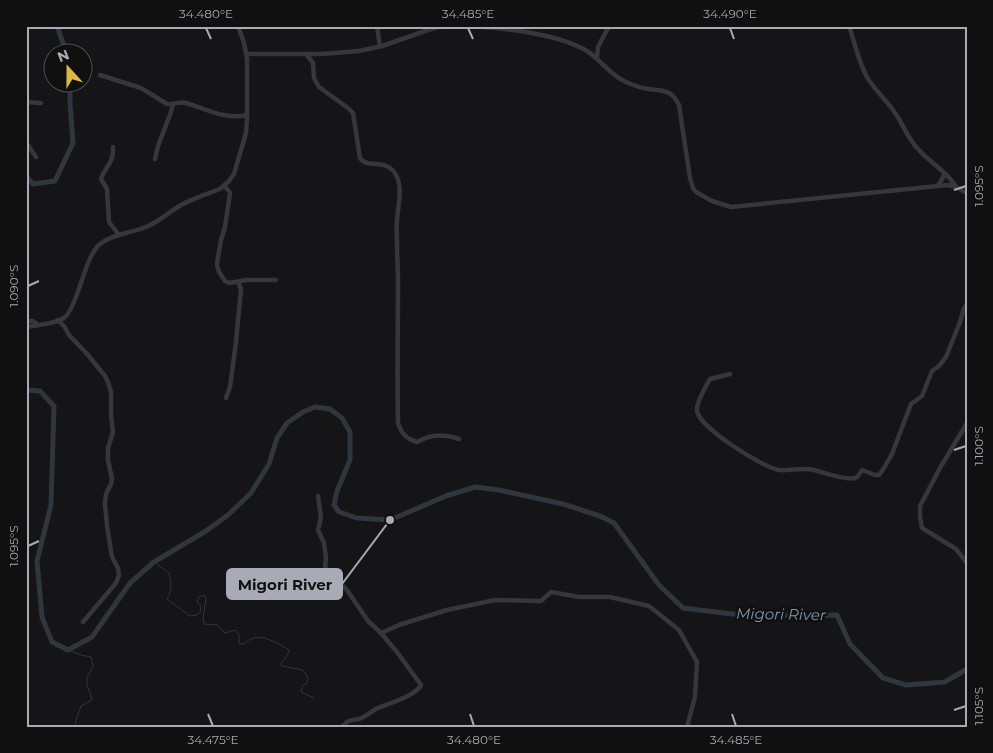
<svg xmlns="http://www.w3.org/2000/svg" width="993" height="753" viewBox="0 0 993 753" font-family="Montserrat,sans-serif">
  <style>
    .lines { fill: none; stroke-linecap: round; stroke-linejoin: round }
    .stream { stroke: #2f363d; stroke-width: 1 }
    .river { stroke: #2f363d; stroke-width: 5 }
    .minor { stroke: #36363b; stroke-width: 4.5 }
    .ticks { fill: none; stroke: #a8abb5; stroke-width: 2 }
    .labels { text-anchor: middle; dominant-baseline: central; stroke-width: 5; stroke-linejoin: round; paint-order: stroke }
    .water-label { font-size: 15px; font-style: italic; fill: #8295ad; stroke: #101011 }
    .leader { fill: none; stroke: #a8abb5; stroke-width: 2 }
    .callout-dot { fill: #a8abb5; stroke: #101011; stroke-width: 2 }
    .callout { fill: #a8abb5; stroke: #a8abb5; stroke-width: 2 }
    .callout-label { font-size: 15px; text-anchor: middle; font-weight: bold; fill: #111 }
    .neatline { fill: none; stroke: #a8abb5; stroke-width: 2 }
    .ticks-label { font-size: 12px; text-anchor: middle; fill: #a8abb5 }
  </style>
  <rect width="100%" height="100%" fill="#151416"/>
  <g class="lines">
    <!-- stream -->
    <g class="stream">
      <path d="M154,562L169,573C170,579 172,587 170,592C169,595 168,597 167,599L190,616L197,615L201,611L200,605L197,602L199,597L204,595L206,598L203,618L204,624L217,625L225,633L235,630L239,634V644H244C257,630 276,642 289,650L287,656L281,663L282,666L303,670L308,678L307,683L302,686L301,692L314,698"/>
      <path d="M68,650L81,655L91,657L93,666C91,671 86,677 87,683C87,688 91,693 92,700L81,706L76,720L75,727"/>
    </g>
    <!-- river -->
    <g class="river">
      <path d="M57,26L66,52"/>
      <path d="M26,176L33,184L55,181L73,143L70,103V82"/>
      <path d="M26,390L40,391L54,406L51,505L37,561L42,617L52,642L68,650L92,637L130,583L154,562L206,531L228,515L251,493L269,464L277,438L287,423L303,412L315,407L330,409L342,418L350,432V460L337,491L334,505L339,512L357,518L390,520L446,496L475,487L499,490L563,504L600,516L614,523L659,585L683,608L748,616L837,615L850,644L883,678L906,685L945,682L967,669"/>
    </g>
    <!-- minor -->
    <g class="minor">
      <path d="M377,26L380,47"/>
      <path d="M472,26C507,29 556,33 587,51C601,60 610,75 626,82C633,85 640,88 648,89C664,91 671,89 679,105L690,178L693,188L696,192L712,201L731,207L948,185L956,187L967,193"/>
      <path d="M849,26C855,43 858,61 867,77C874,89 885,99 893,110C903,123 907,138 918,149C929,162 949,173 956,187"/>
      <path d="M246,54H322L359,51L382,46L434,28L445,26"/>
      <path d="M306,54L313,63L314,78L319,87L348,108L353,113L360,158C368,170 386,157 396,175C403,188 398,206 397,220C396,228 397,235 397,243C397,256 398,269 398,281C398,328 397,376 398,423C401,433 406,439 417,442C421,440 424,438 429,437C439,434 450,436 459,439"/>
      <path d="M597,58L598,47L609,26"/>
      <path d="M100,75L141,88L167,104C173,105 179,101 186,103C207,109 224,120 247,115"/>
      <path d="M26,102L41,103"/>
      <path d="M26,142L36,157"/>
      <path d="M113,147C114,164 105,166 101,179L107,189L109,222L119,235"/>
      <path d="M155,159L158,146L171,112L173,104"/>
      <path d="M224,186L229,191L230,193L225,227L221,240L218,257L217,265L219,272L225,281L229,283L247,280H276"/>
      <path d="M938,186L945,174"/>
      <path d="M58,320L64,326L69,335L88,355L105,376L108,382L111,392V414L113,432L108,448V460L112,479L111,484L106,494L105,504L107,526L112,557L118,568L119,575L116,583L83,622"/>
      <path d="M26,321H33L38,325"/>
      <path d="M26,327C37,325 59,324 66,316C74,309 83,275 88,263C91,256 94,249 100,244C113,234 131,233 146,227C159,222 169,212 181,205C194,198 207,194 220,189L229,181L234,174L246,133L247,118V59L244,43L238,26"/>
      <path d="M730,374L710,379C706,386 696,403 697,411C700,428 762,467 779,470C791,471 801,467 814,470C822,472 847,481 855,478C858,478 860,472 862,470L875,475H879L884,468L892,454L911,404L922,396L932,371L939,366L946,357L960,322L964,308L967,304"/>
      <path d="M226,398L230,387L236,342L241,289L238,282"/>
      <path d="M967,423L940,468L920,506V517L922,528L956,549L967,563"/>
      <path d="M318,496L321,517L318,530L324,543L326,558L325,567L347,590L368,621L381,633L397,652L421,685C416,696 387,704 376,709C371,712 365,717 359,719C349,721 349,719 342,727"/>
      <path d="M381,633L399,625L447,610L495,600L541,601L551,592L579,597H610L649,606L679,630L697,662L695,697L687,727"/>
    </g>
  </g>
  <!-- ticks -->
  <path class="ticks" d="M206,28L211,39M468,28L473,39M730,28L734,39M954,190L966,186M28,286L39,281M954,450L966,446M28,546L39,541M954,710L966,706M208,714L213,726M470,714L474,726M732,714L736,726"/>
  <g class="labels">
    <!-- water labels -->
    <g class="water-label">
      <text transform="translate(781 614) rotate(1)">Migori River</text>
    </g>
  </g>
  <!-- callouts -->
  <path class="leader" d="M390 520L342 584"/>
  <circle class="callout-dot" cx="390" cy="520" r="5"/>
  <rect class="callout" x="227" y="569" width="115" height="30" rx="5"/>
  <g class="callout-label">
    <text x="285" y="590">Migori River</text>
  </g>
  <!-- border -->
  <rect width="993" height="753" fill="none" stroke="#101011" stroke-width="55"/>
  <!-- north arrow -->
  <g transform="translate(68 68) rotate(339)"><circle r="24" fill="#101011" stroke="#4d4e53"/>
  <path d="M0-4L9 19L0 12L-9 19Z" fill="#dfb843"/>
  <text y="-8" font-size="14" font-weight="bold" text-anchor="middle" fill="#a8abb5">N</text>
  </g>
  <rect x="28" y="28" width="938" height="698" class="neatline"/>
  <g class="ticks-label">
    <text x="206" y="18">34.480°E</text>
    <text x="468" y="18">34.485°E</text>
    <text x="730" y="18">34.490°E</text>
    <text transform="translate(979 186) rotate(-90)" y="4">1.095°S</text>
    <text transform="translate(14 286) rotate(-90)" y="4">1.090°S</text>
    <text transform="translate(979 446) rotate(-90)" y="4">1.100°S</text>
    <text transform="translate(14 546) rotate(-90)" y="4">1.095°S</text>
    <text transform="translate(979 706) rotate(-90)" y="4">1.105°S</text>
    <text x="213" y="744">34.475°E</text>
    <text x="474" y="744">34.480°E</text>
    <text x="736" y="744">34.485°E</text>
  </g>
</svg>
